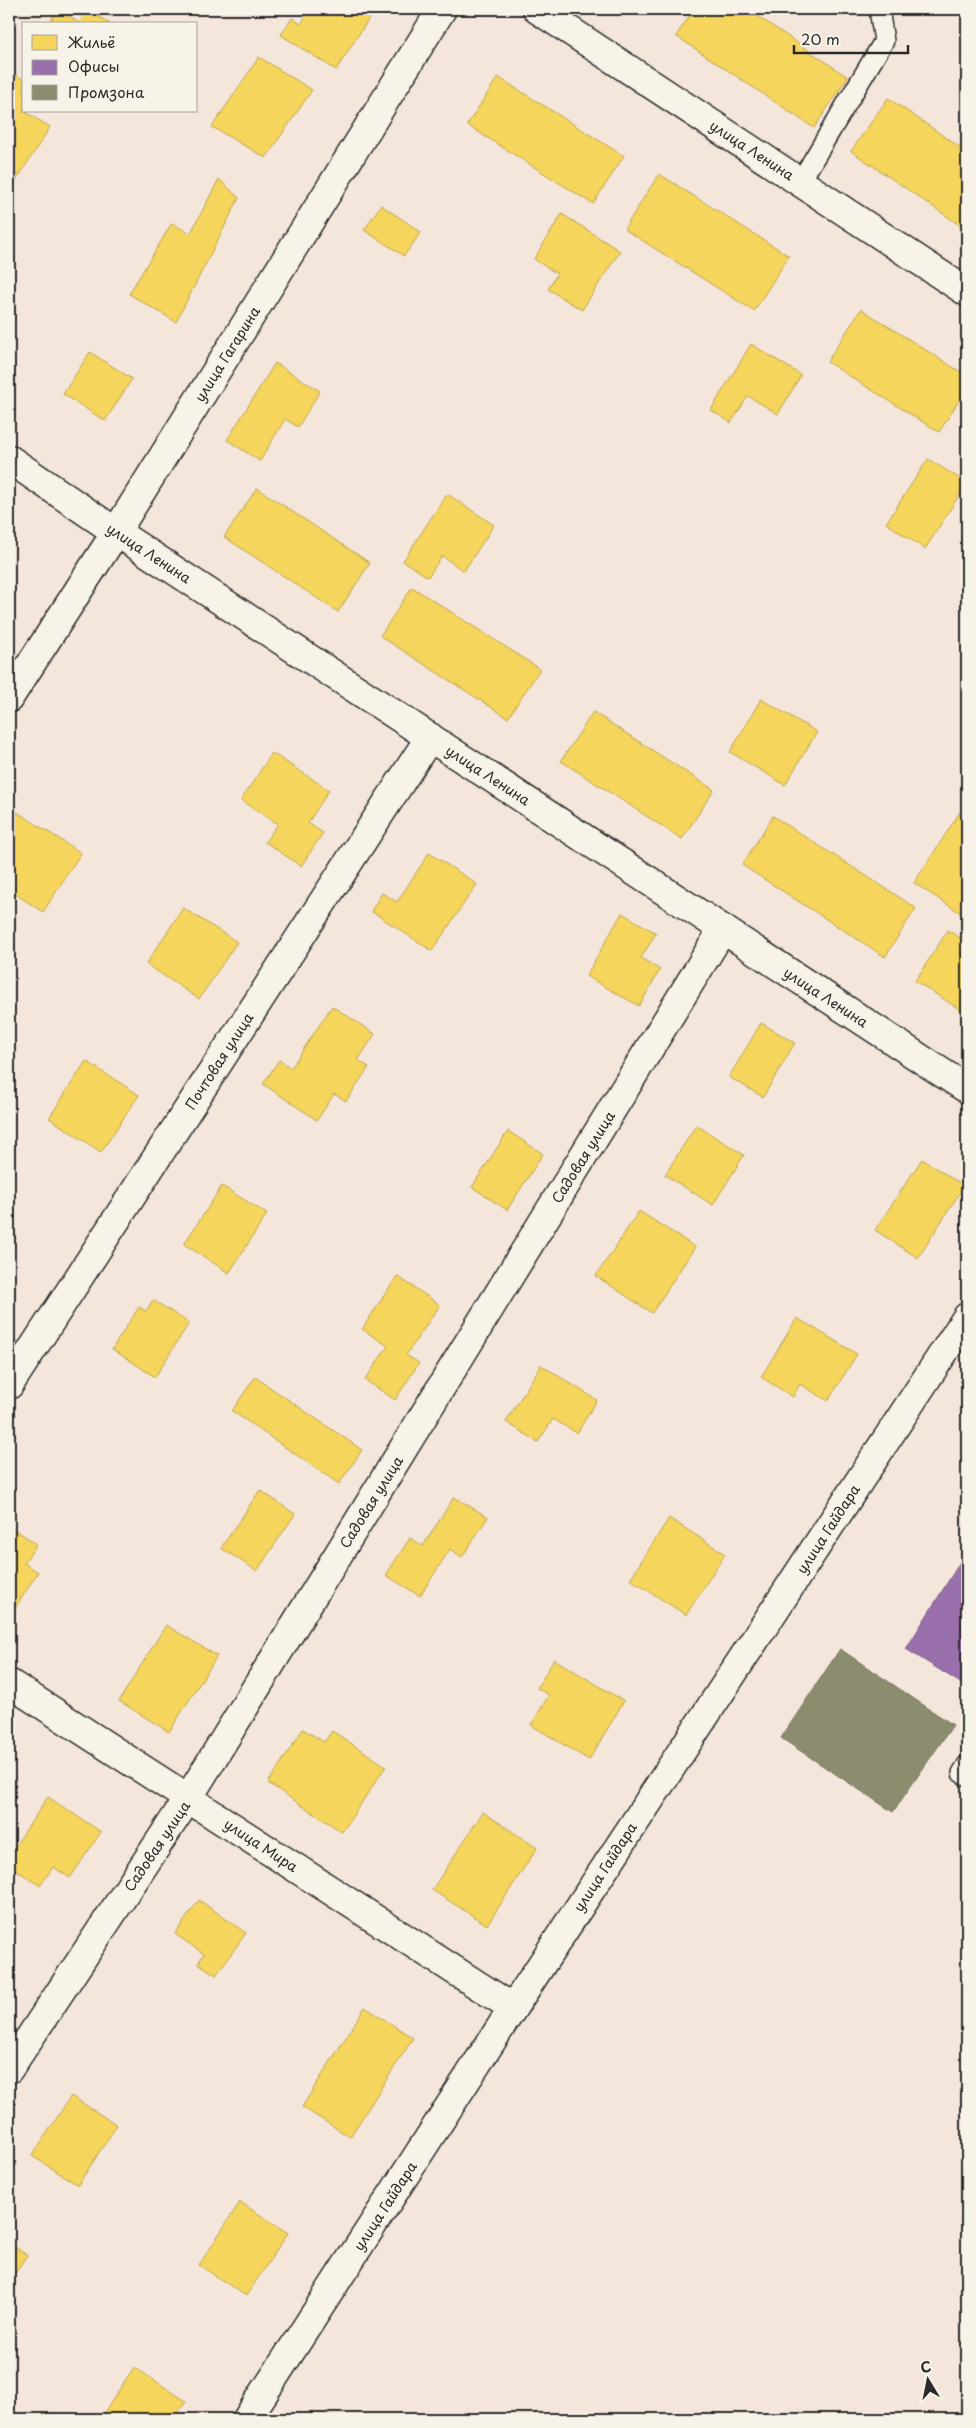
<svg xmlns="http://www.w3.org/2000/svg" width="976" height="2428" viewBox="0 0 976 2428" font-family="'Playpen Sans',sans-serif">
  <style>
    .homes { fill: #f6d55c; stroke: #b9a24d }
    .offices { fill: #9970ab; stroke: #785b85 }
    .industry { fill: #8c8c6e; stroke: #6f6f5a }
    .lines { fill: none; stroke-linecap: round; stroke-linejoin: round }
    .lane-casing { stroke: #2b2b2b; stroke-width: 22 }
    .street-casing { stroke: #2b2b2b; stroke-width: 31 }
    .lane { stroke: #f7f3e8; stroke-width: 19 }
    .street { stroke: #f7f3e8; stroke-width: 28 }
    .labels { text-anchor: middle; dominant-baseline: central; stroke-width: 5; stroke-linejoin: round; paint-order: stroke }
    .street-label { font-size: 14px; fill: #2b2b2b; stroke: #f7f3e8 }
  </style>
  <rect width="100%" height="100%" fill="#f4e6db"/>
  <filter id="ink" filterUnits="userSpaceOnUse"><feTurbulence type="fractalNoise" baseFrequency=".02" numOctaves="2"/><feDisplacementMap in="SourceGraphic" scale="10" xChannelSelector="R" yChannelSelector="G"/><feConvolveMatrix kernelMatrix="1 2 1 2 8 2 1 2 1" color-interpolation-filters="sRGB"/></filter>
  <g filter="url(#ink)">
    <!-- homes -->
    <g class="homes">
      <path d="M58,9L79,23L88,9L110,24H49Z"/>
      <path d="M310,9H375L336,70L281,35L292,18L301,24Z"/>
      <path d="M694,9H747L848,77L814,128L676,36Z"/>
      <path d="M259,57L312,90L266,158L212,127Z"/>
      <path d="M9,71L24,80V111H28L27,113L50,127L9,192Z"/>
      <path d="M498,77L624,156L593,204L467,125Z"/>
      <path d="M888,98L967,152V230L851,151Z"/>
      <path d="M659,174L789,256L754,311L624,229Z"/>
      <path d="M219,179L239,198L176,322L129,294L172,223L190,234Z"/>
      <path d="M381,205L421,232L404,256L364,230Z"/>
      <path d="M562,214L620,251L582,310L548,289L557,274L534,259Z"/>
      <path d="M861,309L967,376V388L939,432L827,362Z"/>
      <path d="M751,344L801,375L778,414L748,396L731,423L711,410Z"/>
      <path d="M90,352L132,379L105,421L63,394Z"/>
      <path d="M275,363L320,391L298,427L285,419L260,461L227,440Z"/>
      <path d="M928,459L967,483L925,549L886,523Z"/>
      <path d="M257,488L370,563L338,612L224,537Z"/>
      <path d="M447,494L494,525L464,571L442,556L428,577L403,561Z"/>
      <path d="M412,587L540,669L508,718L380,636Z"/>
      <path d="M761,699L817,732L785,785L730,752Z"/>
      <path d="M593,712L714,790L682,839L561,761Z"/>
      <path d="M272,753L329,790L308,823L323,833L301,866L265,842L278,824L241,800Z"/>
      <path d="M14,810L81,853L43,912L9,890V818Z"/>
      <path d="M960,812L967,817V907L962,914L914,883Z"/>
      <path d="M773,816L916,908L885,957L742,865Z"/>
      <path d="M429,853L477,884L432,951L371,911L382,893L397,902Z"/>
      <path d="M183,908L237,942L199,999L146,964Z"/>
      <path d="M622,913L656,933L641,958L660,970L639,1006L586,976Z"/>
      <path d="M948,930L967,942V1014L915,981Z"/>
      <path d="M332,1006L375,1034L358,1060L369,1067L346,1101L334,1094L317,1120L263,1084L279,1060L291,1068Z"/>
      <path d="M761,1023L795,1043L763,1097L729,1077Z"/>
      <path d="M86,1061L139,1095L101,1152L49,1118Z"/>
      <path d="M696,1125L744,1155L713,1205L665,1175Z"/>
      <path d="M508,1131L543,1154L507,1210L472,1187Z"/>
      <path d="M922,1159L964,1186L918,1258L875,1230Z"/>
      <path d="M222,1186L267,1214L229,1273L184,1244Z"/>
      <path d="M639,1211L695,1247L652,1313L596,1276Z"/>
      <path d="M397,1276L440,1305L406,1355L419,1363L395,1400L365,1380L388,1346L362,1329Z"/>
      <path d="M153,1300L189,1323L155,1377L112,1349L139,1307L146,1311Z"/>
      <path d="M797,1318L857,1354L828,1401L800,1384L793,1397L761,1377Z"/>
      <path d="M541,1365L597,1400L577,1433L553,1419L538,1442L506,1422Z"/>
      <path d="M255,1377L362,1450L339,1484L232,1411Z"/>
      <path d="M260,1490L295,1514L257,1571L221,1548Z"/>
      <path d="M454,1497L488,1517L462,1557L450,1549L420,1596L386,1575L410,1538L423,1546Z"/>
      <path d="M669,1518L725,1554L686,1615L630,1579Z"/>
      <path d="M9,1526L37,1544L24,1563L38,1572L12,1613L9,1610Z"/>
      <path d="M166,1625L217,1656L169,1732L119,1701Z"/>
      <path d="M554,1659L624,1701L589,1760L531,1725L549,1695L537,1688Z"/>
      <path d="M303,1729L324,1742L332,1731L386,1766L342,1832L268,1783Z"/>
      <path d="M48,1797L101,1832L70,1878L53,1867L40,1886L9,1865V1855Z"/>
      <path d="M483,1812L537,1848L487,1925L432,1890Z"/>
      <path d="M199,1900L246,1933L216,1975L198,1963L204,1954L175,1934Z"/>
      <path d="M365,2007L413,2038L350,2137L302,2107Z"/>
      <path d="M71,2096L117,2125L78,2185L32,2156Z"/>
      <path d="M240,2202L288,2233L246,2296L199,2265Z"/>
      <path d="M9,2243L27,2255L9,2283Z"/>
      <path d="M134,2367L186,2401L174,2419H100Z"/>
    </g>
    <!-- offices -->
    <path class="offices" d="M967,1551V1687L906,1649Z"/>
    <!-- industry -->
    <path class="industry" d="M840,1649L953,1725L893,1812L781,1738Z"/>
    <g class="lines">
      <!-- lane casing -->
      <g class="lane-casing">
        <g id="lane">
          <path d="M800,182L884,41L879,9"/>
          <path d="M967,1765L962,1773L967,1776"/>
        </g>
      </g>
      <!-- street casing -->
      <g class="street-casing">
        <g id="street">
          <path d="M537,9L967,292"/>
          <path d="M9,459L116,532L967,1089"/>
          <path d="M9,698L116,532L442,9"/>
          <path d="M9,1385L430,737"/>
          <path d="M9,1683L513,2008"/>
          <path d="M9,2069L189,1797L723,929"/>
          <path d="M247,2419L513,2008L967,1317"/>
        </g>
      </g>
      <!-- lane -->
      <use href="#lane" class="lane"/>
      <!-- street -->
      <use href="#street" class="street"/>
    </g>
  </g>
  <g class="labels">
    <!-- street labels -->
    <g class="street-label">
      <text transform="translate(752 150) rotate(33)">улица Ленина</text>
      <text transform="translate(227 354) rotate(-58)">улица Гагарина</text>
      <text transform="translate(149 553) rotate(33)">улица Ленина</text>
      <text transform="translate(488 775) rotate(33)">улица Ленина</text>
      <text transform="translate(826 997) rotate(33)">улица Ленина</text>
      <text transform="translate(219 1061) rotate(-57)">Почтовая улица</text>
      <text transform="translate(583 1157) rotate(-58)">Садовая улица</text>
      <text transform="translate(371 1502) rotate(-58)">Садовая улица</text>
      <text transform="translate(828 1529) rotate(-57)">улица Гайдара</text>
      <text transform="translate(261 1845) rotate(33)">улица Мира</text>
      <text transform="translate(157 1846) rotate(-56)">Садовая улица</text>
      <text transform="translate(605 1867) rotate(-57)">улица Гайдара</text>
      <text transform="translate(385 2206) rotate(-57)">улица Гайдара</text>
    </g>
  </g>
  <!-- margin -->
  <rect width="976" height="2428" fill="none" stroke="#f7f3e8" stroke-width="30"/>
  <rect x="15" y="15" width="946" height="2398" fill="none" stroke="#2b2b2b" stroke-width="2" filter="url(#ink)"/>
  <!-- legend -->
  <rect x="22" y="22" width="175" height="90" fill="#f7f3e8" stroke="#a5a39c"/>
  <rect x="32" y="35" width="25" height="15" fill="#f6d55c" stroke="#a5a39c"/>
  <text x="68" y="48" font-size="15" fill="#2b2b2b">Жильё</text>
  <rect x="32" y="60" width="25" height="15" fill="#9970ab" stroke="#a5a39c"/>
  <text x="68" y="72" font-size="15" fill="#2b2b2b">Офисы</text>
  <rect x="32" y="85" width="25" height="15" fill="#8c8c6e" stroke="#a5a39c"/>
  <text x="68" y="98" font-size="15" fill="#2b2b2b">Промзона</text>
  <!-- north arrow -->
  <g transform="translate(928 2380) rotate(350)" stroke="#f7f3e8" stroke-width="4" paint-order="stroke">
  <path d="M0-4L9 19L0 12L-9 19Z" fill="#2b2b2b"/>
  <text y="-8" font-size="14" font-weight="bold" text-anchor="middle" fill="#2b2b2b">С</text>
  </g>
  <!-- scale -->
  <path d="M794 45v8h114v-8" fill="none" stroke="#2b2b2b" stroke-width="2.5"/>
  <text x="801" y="45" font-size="15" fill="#2b2b2b" stroke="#f7f3e8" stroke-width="4" paint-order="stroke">20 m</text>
</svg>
